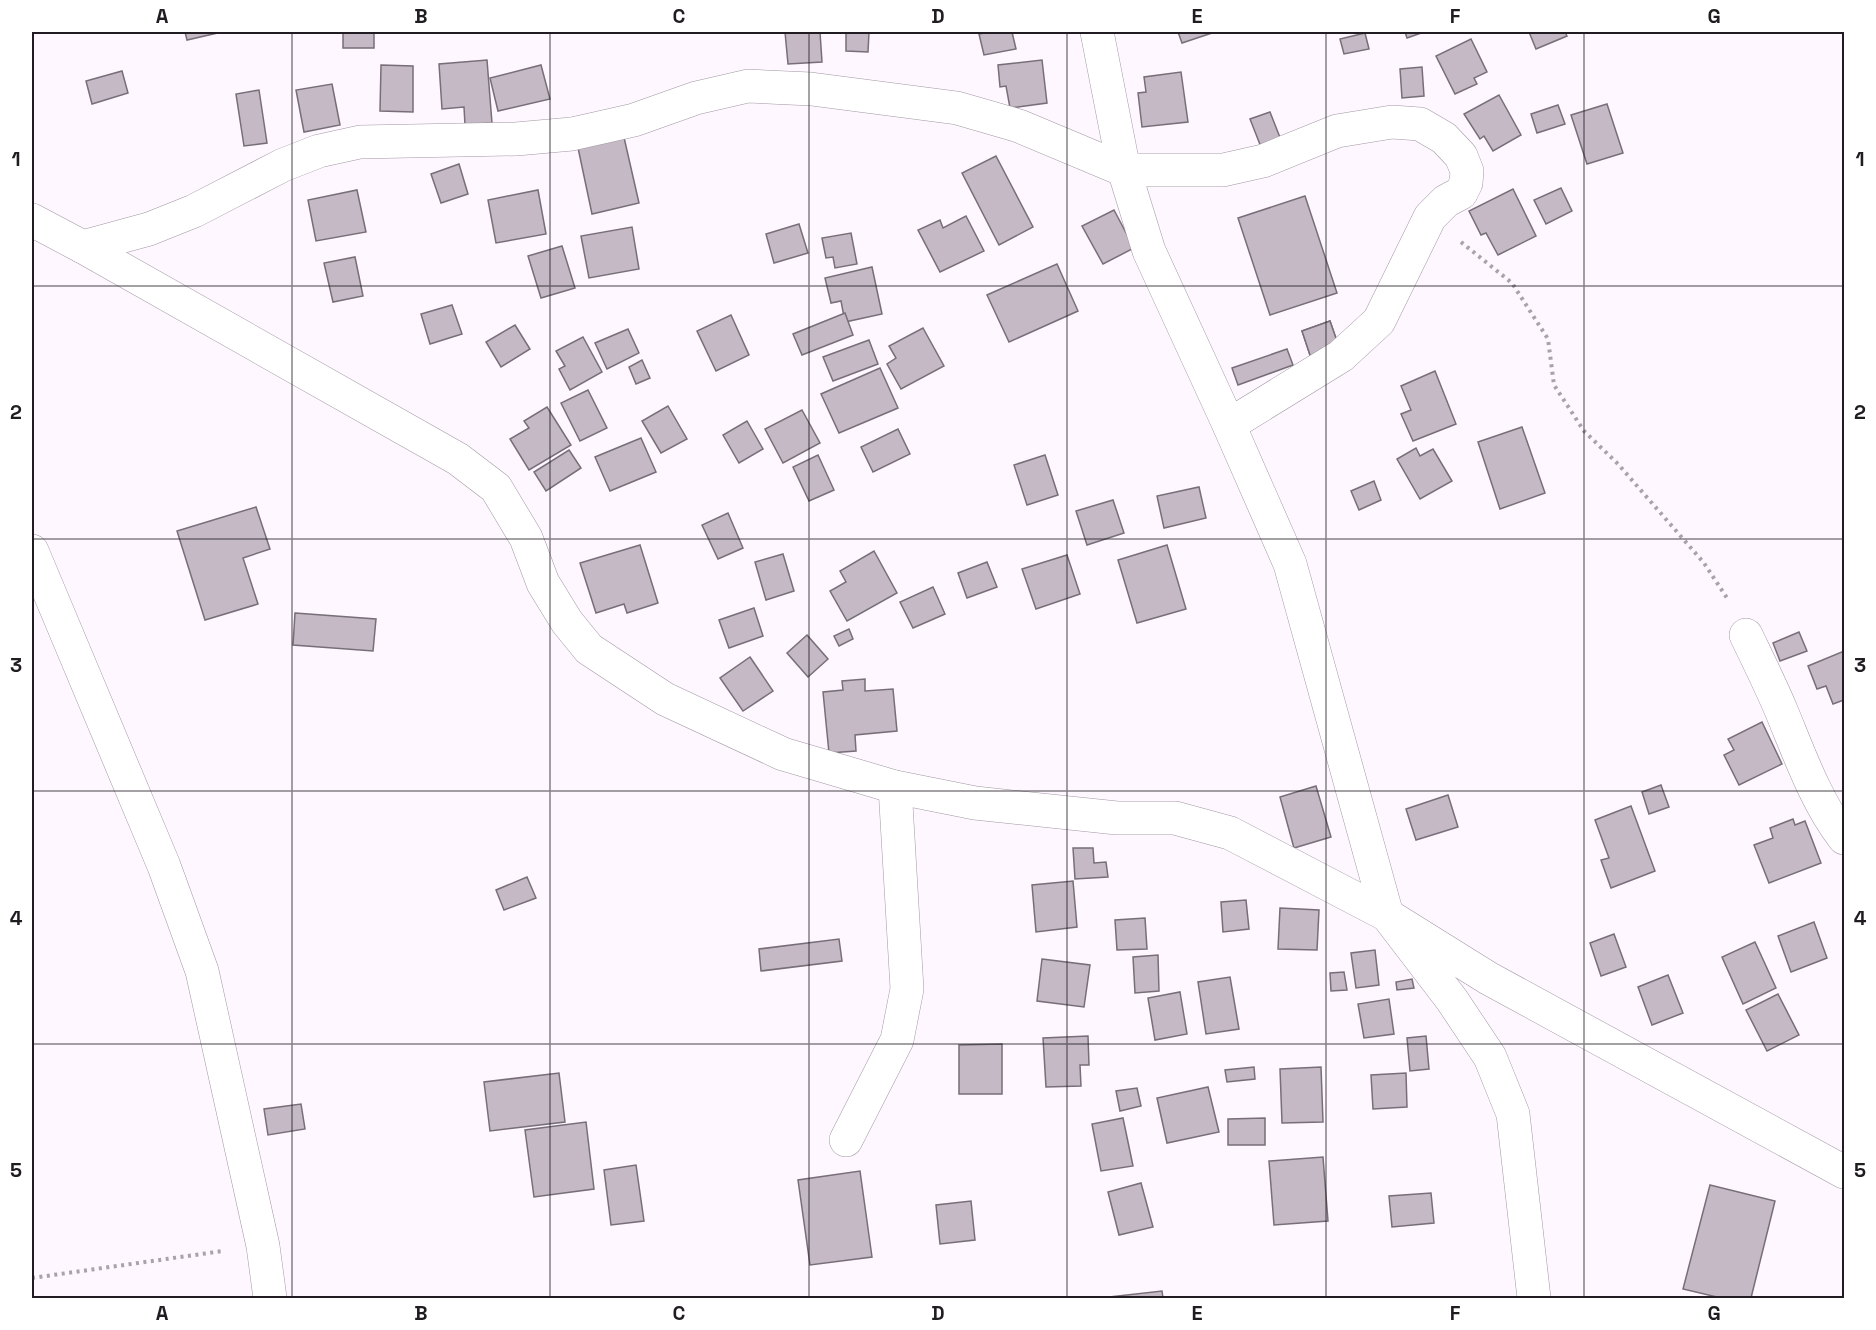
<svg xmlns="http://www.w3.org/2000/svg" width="1876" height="1330" viewBox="0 0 1876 1330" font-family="'Space Grotesk',sans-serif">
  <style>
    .building { fill: #c4b9c5; stroke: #776e79; stroke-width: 1.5 }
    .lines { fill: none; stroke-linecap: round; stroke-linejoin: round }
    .minor-casing { stroke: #a298a3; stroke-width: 34 }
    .path { stroke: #a8a2a9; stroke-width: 4; stroke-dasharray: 3 4.5; stroke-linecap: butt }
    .minor { stroke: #fff; stroke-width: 33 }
    .grid { fill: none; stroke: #201c21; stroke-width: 1.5; stroke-opacity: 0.55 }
    .neatline { fill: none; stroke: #201c21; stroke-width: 2 }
    .grid-label { font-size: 20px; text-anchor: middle; font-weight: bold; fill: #201c21 }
  </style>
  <rect width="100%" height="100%" fill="#fef7ff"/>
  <!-- building -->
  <g class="building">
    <path d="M185,32H222L187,40Z"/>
    <rect x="343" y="32" width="31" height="16"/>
    <path d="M785,32H820L822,62L788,64Z"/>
    <path d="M846,32H869L868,52L846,51Z"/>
    <path d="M990,32H1012L1016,49L984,55L979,34Z"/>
    <path d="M1178,32H1215L1182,43Z"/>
    <path d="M1405,32H1424L1407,38Z"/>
    <path d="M1529,32H1565L1567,36L1536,49Z"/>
    <path d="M1365,33L1369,49L1344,54L1340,39Z"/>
    <path d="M1471,39L1487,72L1474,78L1477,84L1455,94L1436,56Z"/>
    <path d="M487,60L492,123L465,125L464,107L442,109L439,64Z"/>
    <path d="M1042,60L1047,103L1010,108L1006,86L1000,87L998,65Z"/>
    <path d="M381,65L413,66V112L380,111Z"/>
    <path d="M541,65L550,99L498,111L490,78Z"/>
    <path d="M1422,67L1424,96L1402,98L1400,69Z"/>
    <path d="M122,71L128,93L92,104L86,81Z"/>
    <path d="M1181,72L1188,122L1142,127L1138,93L1146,92L1144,77Z"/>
    <path d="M332,84L340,125L304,132L296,90Z"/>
    <path d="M259,90L267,143L244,146L236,94Z"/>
    <path d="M1499,95L1521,135L1493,151L1484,136L1480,139L1464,114Z"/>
    <path d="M1607,104L1623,153L1587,164L1571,115Z"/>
    <path d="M1558,105L1565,124L1537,133L1531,114Z"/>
    <path d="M1270,112L1281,140L1261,147L1250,119Z"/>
    <path d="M623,133L639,203L592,214L577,143Z"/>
    <path d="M996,156L1033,227L999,245L962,173Z"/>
    <path d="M459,164L468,194L441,203L431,174Z"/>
    <path d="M1561,188L1572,211L1546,224L1534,200Z"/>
    <path d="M1513,189L1536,236L1498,255L1486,233L1481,235L1469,211Z"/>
    <path d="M357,190L366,232L316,241L308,200Z"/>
    <path d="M538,190L546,234L496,243L488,200Z"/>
    <path d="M1305,196L1337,293L1270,315L1238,218Z"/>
    <path d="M1114,210L1134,248L1103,264L1082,226Z"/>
    <path d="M966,216L984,251L940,272L918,230L940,220L943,228Z"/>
    <path d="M799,224L808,253L774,263L766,234Z"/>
    <path d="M632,227L639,269L589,278L581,236Z"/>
    <path d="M851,233L857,264L835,268L833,257L826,258L822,238Z"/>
    <path d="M562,246L575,288L541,298L528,256Z"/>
    <path d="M355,257L363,296L333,302L324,263Z"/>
    <path d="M1057,264L1078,311L1009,342L987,295Z"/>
    <path d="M872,267L882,314L845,322L841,301L831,303L825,278Z"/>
    <path d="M452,305L462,334L430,344L421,314Z"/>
    <path d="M845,313L853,335L802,355L793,334Z"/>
    <path d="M731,315L749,355L716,371L697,331Z"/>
    <path d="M1330,321L1339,347L1311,358L1302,331Z"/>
    <path d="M1330,321L1339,347L1311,358L1302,331Z"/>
    <path d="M515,325L530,349L501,367L486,342Z"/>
    <path d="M923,328L944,366L901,389L887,364L896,358L889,346Z"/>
    <path d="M628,329L639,353L607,369L595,343Z"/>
    <path d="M583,337L602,372L570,390L559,369L565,366L556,351Z"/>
    <path d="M869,340L878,364L833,381L823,357Z"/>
    <path d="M1287,349L1293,365L1238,385L1232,368Z"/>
    <path d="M642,360L650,378L636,384L629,367Z"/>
    <path d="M880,368L898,408L839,433L821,394Z"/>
    <path d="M1435,371L1456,424L1413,441L1401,414L1411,410L1401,386Z"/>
    <path d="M588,390L607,428L580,441L561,403Z"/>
    <path d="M668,406L687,439L661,453L642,421Z"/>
    <path d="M547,407L571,445L529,470L510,439L529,428L524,421Z"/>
    <path d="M802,410L820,443L783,463L765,429Z"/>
    <path d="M747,421L763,449L739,463L723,435Z"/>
    <path d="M1522,427L1545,493L1500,509L1478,442Z"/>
    <path d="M898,429L910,454L873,472L861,447Z"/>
    <path d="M641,438L656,472L610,491L595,457Z"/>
    <path d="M1416,448L1420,456L1433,449L1452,481L1420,499L1397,459Z"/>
    <path d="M569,450L581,468L546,491L534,472Z"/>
    <path d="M818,455L834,490L809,501L793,467Z"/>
    <path d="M1045,455L1058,495L1027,505L1014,465Z"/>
    <path d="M1374,481L1381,500L1359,510L1351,491Z"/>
    <path d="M1199,487L1206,518L1164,528L1157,496Z"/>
    <path d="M1113,500L1124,533L1087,545L1076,511Z"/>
    <path d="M256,507L270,549L243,558L258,604L205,620L177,531Z"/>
    <path d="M728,513L743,548L718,559L702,525Z"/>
    <path d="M640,545L658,603L627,613L624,604L596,613L580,563Z"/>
    <path d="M1167,545L1186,609L1137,623L1118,560Z"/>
    <path d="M874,551L897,593L847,621L830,591L846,582L840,571Z"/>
    <path d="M783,554L794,591L766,600L755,562Z"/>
    <path d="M1067,555L1080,594L1036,609L1022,569Z"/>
    <path d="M987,562L997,587L967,598L958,573Z"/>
    <path d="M933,587L945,614L913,628L900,602Z"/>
    <path d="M754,608L763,636L729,648L719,620Z"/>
    <path d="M295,613L376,619L373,651L293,645Z"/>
    <path d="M849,629L853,639L839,646L834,636Z"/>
    <path d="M1799,632L1807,651L1780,661L1773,643Z"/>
    <path d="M807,635L828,659L808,677L787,653Z"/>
    <path d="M1844,651V700L1833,704L1826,686L1817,689L1808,666Z"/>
    <path d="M750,657L773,691L743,711L720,678Z"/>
    <path d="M865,679V691L893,689L897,731L855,735L856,751L829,753L823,692L843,690L842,681Z"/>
    <path d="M1762,722L1782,764L1739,785L1724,755L1734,750L1728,739Z"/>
    <path d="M1661,785L1669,807L1649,814L1642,792Z"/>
    <path d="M1316,786L1331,837L1294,848L1280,797Z"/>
    <path d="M1448,795L1458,827L1416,840L1406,809Z"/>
    <path d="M1631,806L1655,871L1611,888L1601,860L1609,858L1595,820Z"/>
    <path d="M1793,819L1795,825L1805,821L1821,863L1769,883L1754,845L1773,838L1770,828Z"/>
    <path d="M1073,848H1093L1094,863L1106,862L1108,877L1075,879Z"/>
    <path d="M527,877L536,898L504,910L496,890Z"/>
    <path d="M1073,881L1077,927L1036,932L1032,885Z"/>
    <path d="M1246,900L1249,929L1223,932L1221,902Z"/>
    <path d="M1280,908L1319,910L1317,950L1278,949Z"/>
    <path d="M1145,918L1147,949L1117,950L1115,920Z"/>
    <path d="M1814,922L1827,958L1791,972L1778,936Z"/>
    <path d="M1614,934L1626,967L1601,976L1590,943Z"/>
    <path d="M839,939L842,961L761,971L759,949Z"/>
    <path d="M1755,942L1776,988L1743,1004L1722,957Z"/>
    <path d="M1375,950L1379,985L1356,988L1351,953Z"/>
    <path d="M1158,955L1159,991L1135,993L1133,957Z"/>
    <path d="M1042,959L1090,965L1084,1007L1037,1001Z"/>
    <path d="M1344,972L1347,990L1331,991L1330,973Z"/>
    <path d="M1668,975L1683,1013L1652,1025L1638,987Z"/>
    <path d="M1230,977L1239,1029L1206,1034L1198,982Z"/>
    <path d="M1412,979L1414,988L1397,990L1396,982Z"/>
    <path d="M1180,992L1187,1034L1155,1040L1148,998Z"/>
    <path d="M1778,994L1799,1035L1767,1051L1746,1010Z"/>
    <path d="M1389,999L1394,1034L1364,1038L1358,1004Z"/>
    <path d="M1088,1036L1089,1065H1080L1081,1086L1046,1087L1043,1038Z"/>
    <path d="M1426,1036L1429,1069L1410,1071L1407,1038Z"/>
    <path d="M1002,1044V1094H959V1045Z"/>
    <path d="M1254,1067L1255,1079L1227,1082L1225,1070Z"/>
    <path d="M1321,1067L1323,1122L1282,1123L1280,1069Z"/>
    <path d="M559,1073L565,1122L490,1131L484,1082Z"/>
    <path d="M1406,1073L1407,1107L1373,1109L1371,1075Z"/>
    <path d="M1208,1087L1219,1132L1167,1143L1157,1098Z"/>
    <path d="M1137,1088L1141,1106L1120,1111L1116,1091Z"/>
    <path d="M301,1104L305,1129L268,1135L264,1109Z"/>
    <path d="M1123,1118L1133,1166L1101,1171L1092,1124Z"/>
    <path d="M1265,1118V1145H1228V1119Z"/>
    <path d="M586,1122L594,1189L534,1197L525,1130Z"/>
    <path d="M1323,1157L1328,1221L1274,1225L1269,1161Z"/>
    <path d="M636,1165L644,1221L611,1225L604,1170Z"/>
    <path d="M860,1171L872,1257L810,1265L798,1180Z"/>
    <path d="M1141,1183L1153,1227L1119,1235L1108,1192Z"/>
    <path d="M1710,1185L1775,1201L1751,1298H1721L1683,1289Z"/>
    <path d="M1431,1193L1434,1223L1392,1227L1389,1196Z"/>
    <path d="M971,1201L975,1240L940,1244L936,1205Z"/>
    <path d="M1162,1291L1163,1298H1100Z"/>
  </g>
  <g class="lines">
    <!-- minor casing -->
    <g class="minor-casing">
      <g id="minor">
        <path d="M1097,32L1124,170L1149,251L1229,425L1290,564L1387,915L1452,1000L1490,1057L1513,1114L1534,1298"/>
        <path d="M32,220L83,247L458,459L496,488L526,538L543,583L567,622L589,649L665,699L783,754L895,787L975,803L1117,818H1175L1230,833L1387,915L1488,978L1844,1172"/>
        <path d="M83,247L149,229L194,211L283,165L319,151L360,142L516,139L572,134L634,120L696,98L748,86L811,89L957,108L1019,126L1124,170H1223L1263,161L1337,131L1392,122L1420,124L1444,138L1461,156L1467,171L1466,183L1461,193L1446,201L1430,217L1379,321L1341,356L1229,425"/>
        <path d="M32,551L164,866L202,971L263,1246L270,1298"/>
        <path d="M1746,635C1758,660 1770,684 1781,710C1799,753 1815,800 1844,838"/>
        <path d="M846,1140L897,1040L907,989L895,787"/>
      </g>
    </g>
    <!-- path -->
    <g class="path">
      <path d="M1461,242L1512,283L1548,339L1554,385L1584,431L1618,464L1704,563L1729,601"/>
      <path d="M32,1278L223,1251"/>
    </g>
    <!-- minor -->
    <use href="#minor" class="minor"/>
  </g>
  <!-- grid -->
  <path class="grid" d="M292,32V1298M550,32V1298M809,32V1298M1067,32V1298M1326,32V1298M1584,32V1298M32,286H1844M32,539H1844M32,791H1844M32,1044H1844"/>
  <!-- border -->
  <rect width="1876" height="1330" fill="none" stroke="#ffffff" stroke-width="66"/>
  <rect x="33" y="33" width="1810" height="1264" class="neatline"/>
  <g class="grid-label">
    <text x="162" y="23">A</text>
    <text x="421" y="23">B</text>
    <text x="679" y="23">C</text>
    <text x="938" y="23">D</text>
    <text x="1197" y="23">E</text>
    <text x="1455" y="23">F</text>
    <text x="1714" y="23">G</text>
    <text x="16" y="166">1</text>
    <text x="1860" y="166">1</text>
    <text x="16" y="419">2</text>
    <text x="1860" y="419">2</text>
    <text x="16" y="672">3</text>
    <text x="1860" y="672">3</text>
    <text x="16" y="925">4</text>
    <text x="1860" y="925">4</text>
    <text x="16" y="1177">5</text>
    <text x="1860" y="1177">5</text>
    <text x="162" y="1320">A</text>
    <text x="421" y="1320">B</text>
    <text x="679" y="1320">C</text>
    <text x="938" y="1320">D</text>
    <text x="1197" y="1320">E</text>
    <text x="1455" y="1320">F</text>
    <text x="1714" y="1320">G</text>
  </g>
</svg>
